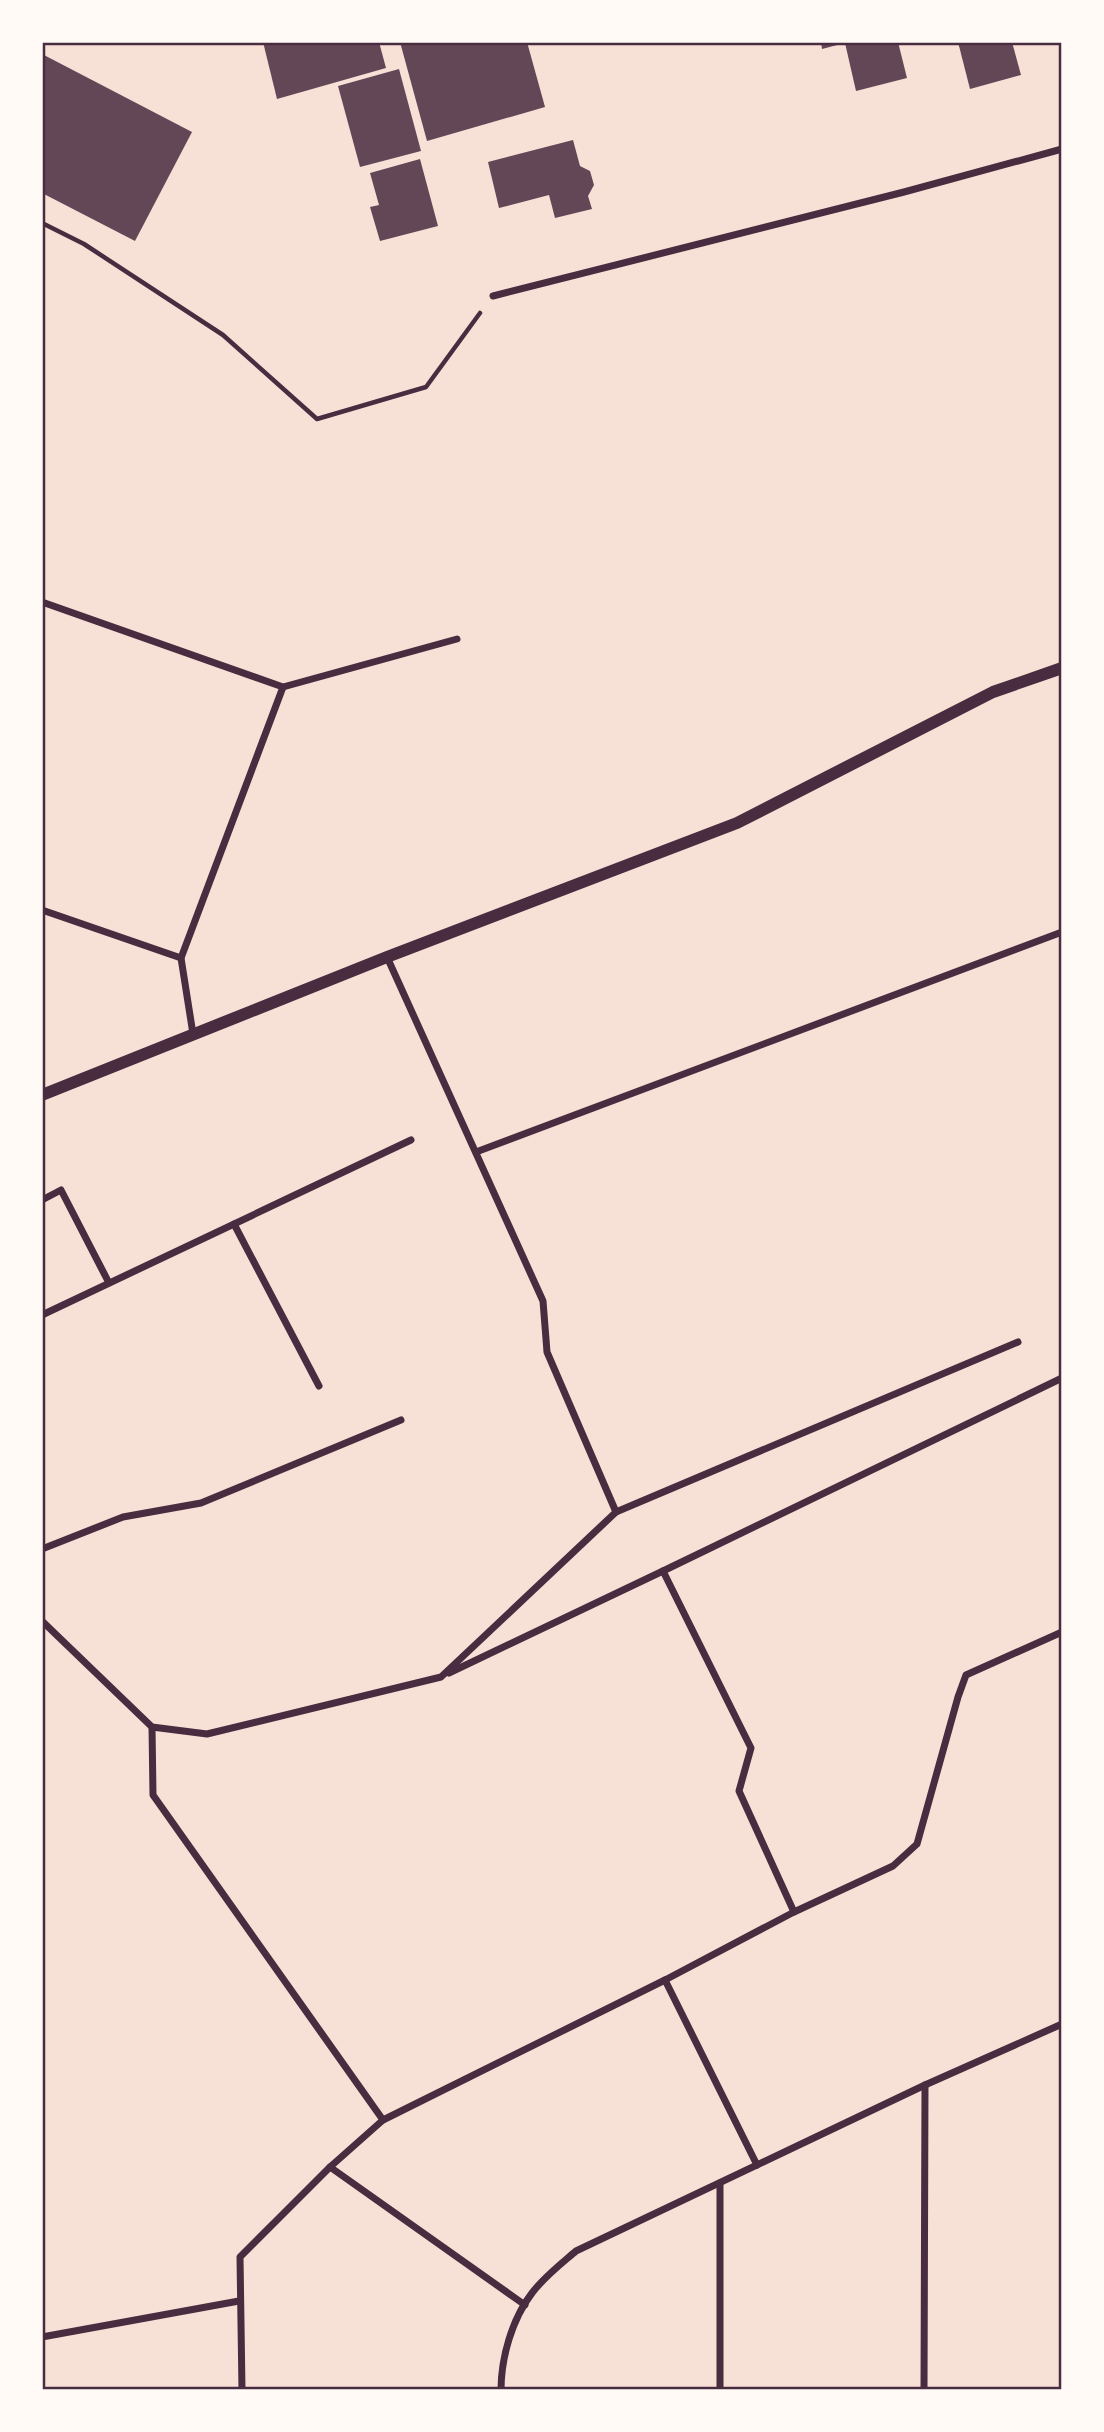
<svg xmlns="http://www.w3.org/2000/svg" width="1104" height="2432" viewBox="0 0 1104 2432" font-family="Cabin,sans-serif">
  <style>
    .building { fill: #644757 }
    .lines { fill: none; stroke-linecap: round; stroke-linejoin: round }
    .path { stroke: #4a2c40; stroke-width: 4.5 }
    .minor { stroke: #4a2c40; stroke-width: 7 }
    .tertiary { stroke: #4a2c40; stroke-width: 12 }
    .neatline { fill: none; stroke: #4a2c40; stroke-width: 2.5 }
  </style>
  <rect width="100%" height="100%" fill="#f7e1d7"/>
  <!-- building -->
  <g class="building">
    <path d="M263,42H379L386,68L277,99Z"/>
    <path d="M400,42H527L545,107L427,141Z"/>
    <path d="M821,42H898L907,78L856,91L845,43L822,49Z"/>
    <path d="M958,42H1012L1021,75L970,89Z"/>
    <path d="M42,54L192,132L135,241L42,193Z"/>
    <path d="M399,69L421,151L360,167L338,86Z"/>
    <path d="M573,140L580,166L590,171L594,185L588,196L592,209L555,218L549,195L499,208L488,162Z"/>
    <path d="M420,159L438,226L380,241L370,207L379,205L370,173Z"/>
  </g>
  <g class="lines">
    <!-- path -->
    <path class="path" d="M42,223L84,244L223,335L317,419L426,387L480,313"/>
    <!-- minor -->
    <g class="minor">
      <path d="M493,296L904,192L1062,149"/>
      <path d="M42,602L283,687L181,958L193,1034"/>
      <path d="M283,687L457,639"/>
      <path d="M42,910L181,958"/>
      <path d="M387,957L543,1301L547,1352L616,1512"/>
      <path d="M476,1152L1062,932"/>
      <path d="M42,1200L61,1190L109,1283"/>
      <path d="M234,1224L319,1386"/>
      <path d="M42,1315L411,1140"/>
      <path d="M42,1549L123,1517L201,1503L401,1420"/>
      <path d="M663,1571L1062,1378"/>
      <path d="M42,1621L152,1727L207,1734L441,1677L616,1512L1018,1342"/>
      <path d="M449,1673L663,1571L751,1748L739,1791L794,1912"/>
      <path d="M152,1727L153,1795L383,2120"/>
      <path d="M665,1980L757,2165"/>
      <path d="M330,2167L525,2305"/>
      <path d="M42,2337L239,2301"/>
      <path d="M242,2390L240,2257L330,2167L383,2120L665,1980L794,1912L893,1866L917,1844L958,1697L966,1675L1062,1632"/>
      <path d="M501,2390C501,2358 512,2319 532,2293C544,2277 561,2264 576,2251L925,2085L1062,2024"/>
      <path d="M720,2390V2183"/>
      <path d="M924,2390L925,2085"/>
    </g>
    <!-- tertiary -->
    <path class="tertiary" d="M42,1095L387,957L737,823L993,692L1062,668"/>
  </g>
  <!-- border -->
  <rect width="1104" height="2432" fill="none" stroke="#fffaf5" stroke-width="88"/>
  <rect x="44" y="44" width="1016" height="2344" class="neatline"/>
</svg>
